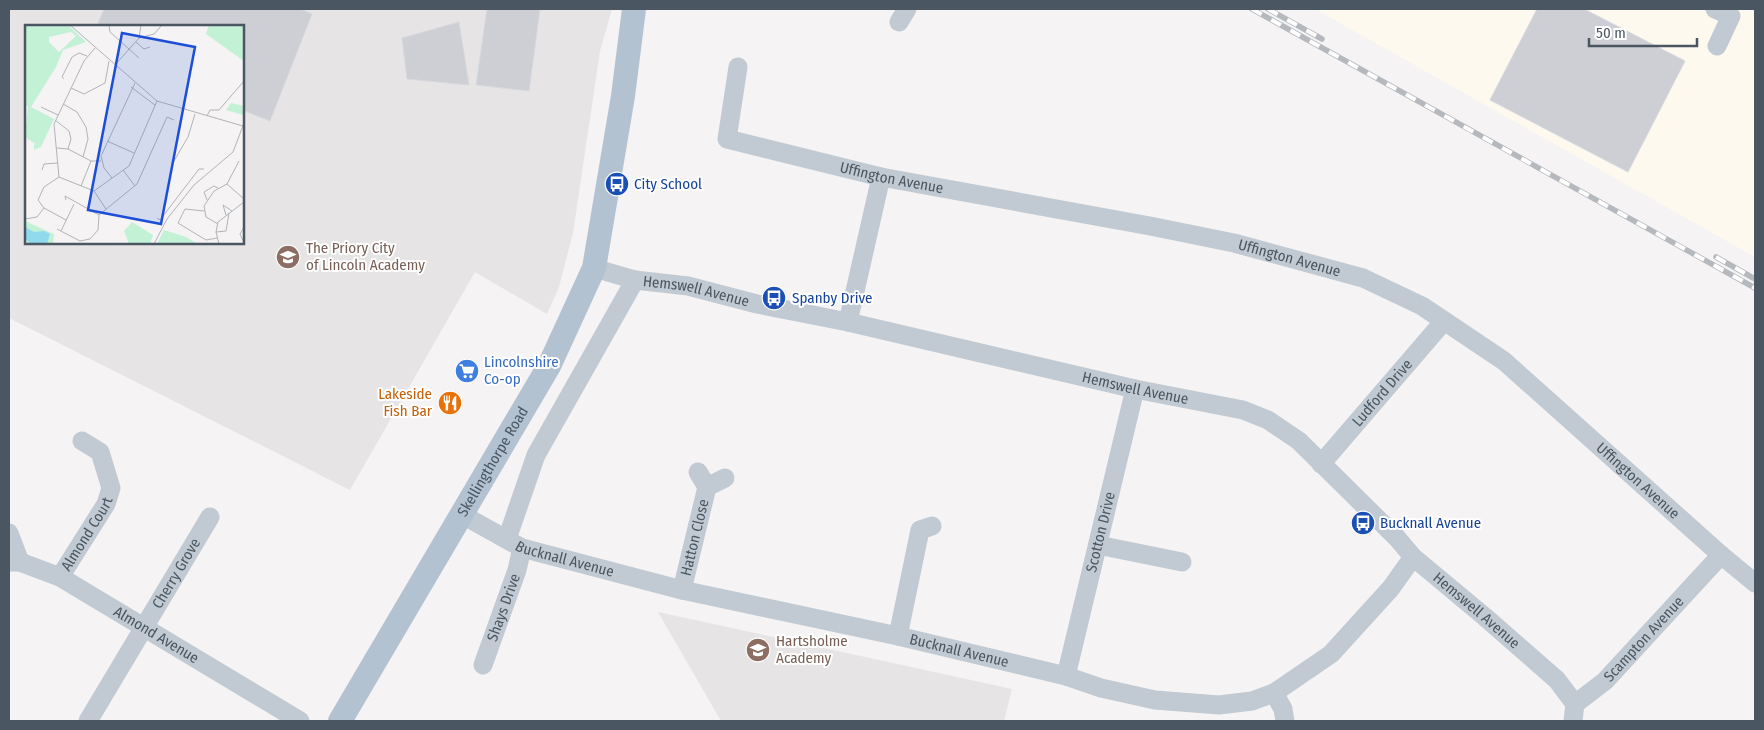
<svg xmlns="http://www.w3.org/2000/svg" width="1764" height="730" viewBox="0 0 1764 730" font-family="'Fira Sans Condensed',sans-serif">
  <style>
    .commercial { fill: #fdf9ef }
    .education { fill: #e6e4e5; fill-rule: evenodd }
    .building { fill: #cdcfd5; stroke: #d7d9de }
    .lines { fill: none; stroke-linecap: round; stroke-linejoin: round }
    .minor { stroke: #c1cad2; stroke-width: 19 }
    .major { stroke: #b3c2d1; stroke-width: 24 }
    .rail-casing { stroke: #b5b8bd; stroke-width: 5.5 }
    .rail { stroke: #fff; stroke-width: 4; stroke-dasharray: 11; stroke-linecap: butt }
    .labels { text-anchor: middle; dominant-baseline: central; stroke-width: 4; stroke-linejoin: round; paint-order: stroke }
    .street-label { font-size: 15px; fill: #4a5661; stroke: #fff }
    .transit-label { font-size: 15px; fill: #164399; stroke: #fff; text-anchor: start }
    .education-label { font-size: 15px; fill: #785e54; stroke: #fff; text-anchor: start }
    .shop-label { font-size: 15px; fill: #366cbe; stroke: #fff; text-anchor: start }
    .food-label { font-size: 15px; fill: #c56008; stroke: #fff; text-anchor: end }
    .inset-road { fill: none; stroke: #b1b4b9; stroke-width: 1 }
    .view { fill: #1d4ed8; fill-opacity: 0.15; stroke: #1d4ed8; stroke-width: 2.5 }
    .inset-edge { fill: none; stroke: #4a5661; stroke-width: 2.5 }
  </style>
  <rect width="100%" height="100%" fill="#f5f3f3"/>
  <!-- commercial -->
  <path class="commercial" d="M1315,9H1755V257Z"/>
  <!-- education -->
  <g class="education">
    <path d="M9,9H612L600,51L573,233L559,287L547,314L475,272L350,490L9,318ZM26,26H242V242H26Z"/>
    <path d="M658,612L1012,689L1004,721H721Z"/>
  </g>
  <!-- building -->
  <g class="building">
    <path d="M104,9H300L312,14L270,121L242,110V26H97Z"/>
    <path d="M487,9H540L529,91L476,85Z"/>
    <path d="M1537,9H1584L1685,61L1628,172L1490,100Z"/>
    <path d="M459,22L469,85L407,79L402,38Z"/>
  </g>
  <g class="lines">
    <!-- minor -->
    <g class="minor">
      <path d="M1715,9L1731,16L1717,46"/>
      <path d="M899,22L907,9"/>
      <path id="s1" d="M738,67L727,139L881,177L1150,226L1234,243L1363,278L1422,306L1504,361L1721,555L1755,583"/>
      <path id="s2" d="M594,268L635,280L688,286L757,304L848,322L1135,389L1243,410L1268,420L1299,441L1397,538L1413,557L1485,617L1557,680L1575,704"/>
      <path d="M848,322L881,177"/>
      <path id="s3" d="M1321,464L1444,321"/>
      <path d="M698,472L707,487"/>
      <path d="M707,487L725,478"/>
      <path id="s4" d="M461,514L522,548L682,590L898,636L1066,676L1101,688L1155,700L1219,705L1252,701L1274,693L1331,654L1391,588L1413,557"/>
      <path d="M9,533L20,562"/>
      <path d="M507,539L536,455L635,280"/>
      <path d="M1098,545L1182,562"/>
      <path id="s5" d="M9,562H20L60,577L300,721"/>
      <path id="s6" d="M60,577L106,504L111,488L100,452L82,441"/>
      <path id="s7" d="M682,590L707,487"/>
      <path d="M898,636L920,530L932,526"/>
      <path id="s8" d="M483,665L517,570L522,548"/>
      <path id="s9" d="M1066,676L1135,389"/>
      <path d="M1274,693L1283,709L1285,721"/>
      <path id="s10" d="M88,721L210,517"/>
      <path id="s11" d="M1573,721L1575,704L1605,681L1721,555"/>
    </g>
    <!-- major -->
    <path class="major" id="s12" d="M340,721L549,366L594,268L623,96L634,9"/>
    <!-- rail casing -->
    <g class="rail-casing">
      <g id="rail">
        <path d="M1252,9L1755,288"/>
        <path d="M1268,9L1322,39"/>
        <path d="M1716,257L1755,279"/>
      </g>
    </g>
    <!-- rail -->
    <use href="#rail" class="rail"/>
  </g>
  <!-- icons -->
  <defs>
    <g id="bus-disc" transform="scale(1.25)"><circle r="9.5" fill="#1a4fb4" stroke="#fff"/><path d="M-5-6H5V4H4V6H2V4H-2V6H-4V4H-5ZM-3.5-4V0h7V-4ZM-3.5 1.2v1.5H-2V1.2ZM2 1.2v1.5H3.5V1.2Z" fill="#fff"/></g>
    <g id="school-disc" transform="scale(1.25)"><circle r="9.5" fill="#8d6e63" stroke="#fff"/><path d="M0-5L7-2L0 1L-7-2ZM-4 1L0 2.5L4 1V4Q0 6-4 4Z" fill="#fff"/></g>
    <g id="supermarket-disc" transform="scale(1.25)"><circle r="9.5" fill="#3f7fe0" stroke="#fff"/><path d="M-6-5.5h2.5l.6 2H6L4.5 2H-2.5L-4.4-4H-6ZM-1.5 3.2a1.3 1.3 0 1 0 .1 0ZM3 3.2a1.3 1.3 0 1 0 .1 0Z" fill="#fff"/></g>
    <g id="restaurant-disc" transform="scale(1.25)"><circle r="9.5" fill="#e8710a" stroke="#fff"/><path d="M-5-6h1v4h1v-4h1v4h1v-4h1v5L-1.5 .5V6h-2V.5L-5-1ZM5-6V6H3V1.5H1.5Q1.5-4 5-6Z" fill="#fff"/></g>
  </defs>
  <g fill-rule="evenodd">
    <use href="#bus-disc" x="617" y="184"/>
    <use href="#school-disc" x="288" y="257"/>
    <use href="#bus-disc" x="774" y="298"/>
    <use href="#supermarket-disc" x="467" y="371"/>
    <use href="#restaurant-disc" x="450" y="403"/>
    <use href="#bus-disc" x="1363" y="523"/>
    <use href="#school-disc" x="758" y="650"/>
  </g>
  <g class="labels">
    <!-- street labels -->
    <g class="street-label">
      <text stroke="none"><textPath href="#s1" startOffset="242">Uffington Avenue</textPath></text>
      <text stroke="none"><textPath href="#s1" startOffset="648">Uffington Avenue</textPath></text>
      <text stroke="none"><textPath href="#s2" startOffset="105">Hemswell Avenue</textPath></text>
      <text stroke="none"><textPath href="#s2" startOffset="555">Hemswell Avenue</textPath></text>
      <text stroke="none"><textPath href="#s3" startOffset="94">Ludford Drive</textPath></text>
      <text stroke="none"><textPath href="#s12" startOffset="301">Skellingthorpe Road</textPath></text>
      <text stroke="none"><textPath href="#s1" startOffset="1068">Uffington Avenue</textPath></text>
      <text stroke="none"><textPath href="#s9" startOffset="148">Scotton Drive</textPath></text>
      <text stroke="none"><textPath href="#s6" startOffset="51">Almond Court</textPath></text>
      <text stroke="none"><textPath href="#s7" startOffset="54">Hatton Close</textPath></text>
      <text stroke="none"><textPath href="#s4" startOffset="114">Bucknall Avenue</textPath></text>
      <text stroke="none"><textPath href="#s10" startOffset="172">Cherry Grove</textPath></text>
      <text stroke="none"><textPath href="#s8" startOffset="61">Shays Drive</textPath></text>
      <text stroke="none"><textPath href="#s2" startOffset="975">Hemswell Avenue</textPath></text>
      <text stroke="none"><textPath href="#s5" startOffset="166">Almond Avenue</textPath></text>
      <text stroke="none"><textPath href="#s11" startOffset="112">Scampton Avenue</textPath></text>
      <text stroke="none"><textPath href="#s4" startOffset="519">Bucknall Avenue</textPath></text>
    </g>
    <!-- transit labels -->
    <g class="transit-label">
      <text x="634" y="184">City School</text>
      <text x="792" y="298">Spanby Drive</text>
      <text x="1380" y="523">Bucknall Avenue</text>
    </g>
    <!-- education labels -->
    <g class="education-label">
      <text x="306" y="248">The Priory City<tspan x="306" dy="17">of Lincoln Academy</tspan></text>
      <text x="776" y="641">Hartsholme<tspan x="776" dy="17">Academy</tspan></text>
    </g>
    <!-- shop labels -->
    <g class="shop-label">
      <text x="484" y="362">Lincolnshire<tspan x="484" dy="17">Co-op</tspan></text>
    </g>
    <!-- food labels -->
    <g class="food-label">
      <text x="432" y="394">Lakeside<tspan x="432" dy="17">Fish Bar</tspan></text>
    </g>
  </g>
  <!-- overview -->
  <g transform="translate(25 25)">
    <rect width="219" height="219" fill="#f5f3f3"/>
    <path d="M0,0H43L61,17L38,25L31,42L6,82L29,94L16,122L9,125V119L12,120L0,112L3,81L0,80ZM46,7L51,11L34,27L24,17V12ZM184,0H219V36L181,9ZM206,78L219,81L218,90L201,85ZM0,196L29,209L28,219H0ZM107,197L128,210L125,219H104L99,206L88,219ZM139,205L161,212L171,218L132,219Z" fill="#c3f1d5" fill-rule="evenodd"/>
    <path d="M0,202L9,207L19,206L25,209L22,219H5L0,213Z" fill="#90daee"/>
    <path class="inset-road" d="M45,0L132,76L218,101M84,0L85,7L114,33M114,13L129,9L137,0M111,17L119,24L125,22M90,40L114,13L116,0M39,54L37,52L47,32L54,28L62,31M106,62L130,80M46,63L59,69L80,58L84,36M38,79L52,87L61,102L63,114L58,132M16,82L33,90M182,91L185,85H194L219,56M30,95L44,106L46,114L43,124M82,116L109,128M32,123L43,124L66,136H76M149,136L163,112L170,89M17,145L19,139L33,138M98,145L110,161M34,152L29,99L59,36L70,23M34,152L19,162L13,175L19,183L41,195M34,152L69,166L81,184M87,153L79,143L76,131L110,58M202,159L219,174M56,161L66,136M69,166L104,141L132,76M41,175L40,171L74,190M182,175L179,167L189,161L193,163M179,186L160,184L153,198L181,215L192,213M74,190L112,159L142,92L149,95M201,190L198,180L207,186M132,193L135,195L174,144H179M0,194L12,192L19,183M193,199L181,192L179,181L189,166L202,159L214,136M219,202L215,209L219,218M32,204L55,216L65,214L73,205L74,190M36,206L49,179M191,207L201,206L204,188M129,219L142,194L169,160L208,127L219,98M194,219L191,207L193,197L219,177"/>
    <path class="view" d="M97,8L170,22L136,199L63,185Z"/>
    <rect width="219" height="219" class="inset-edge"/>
  </g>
  <!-- border -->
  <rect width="1764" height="730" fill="none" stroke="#4a5661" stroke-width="20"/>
  <!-- scale -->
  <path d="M1589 38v8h108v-8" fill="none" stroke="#4a5661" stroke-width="2.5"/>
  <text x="1596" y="38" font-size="15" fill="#4a5661" stroke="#ffffff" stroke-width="4" paint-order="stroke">50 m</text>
</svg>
